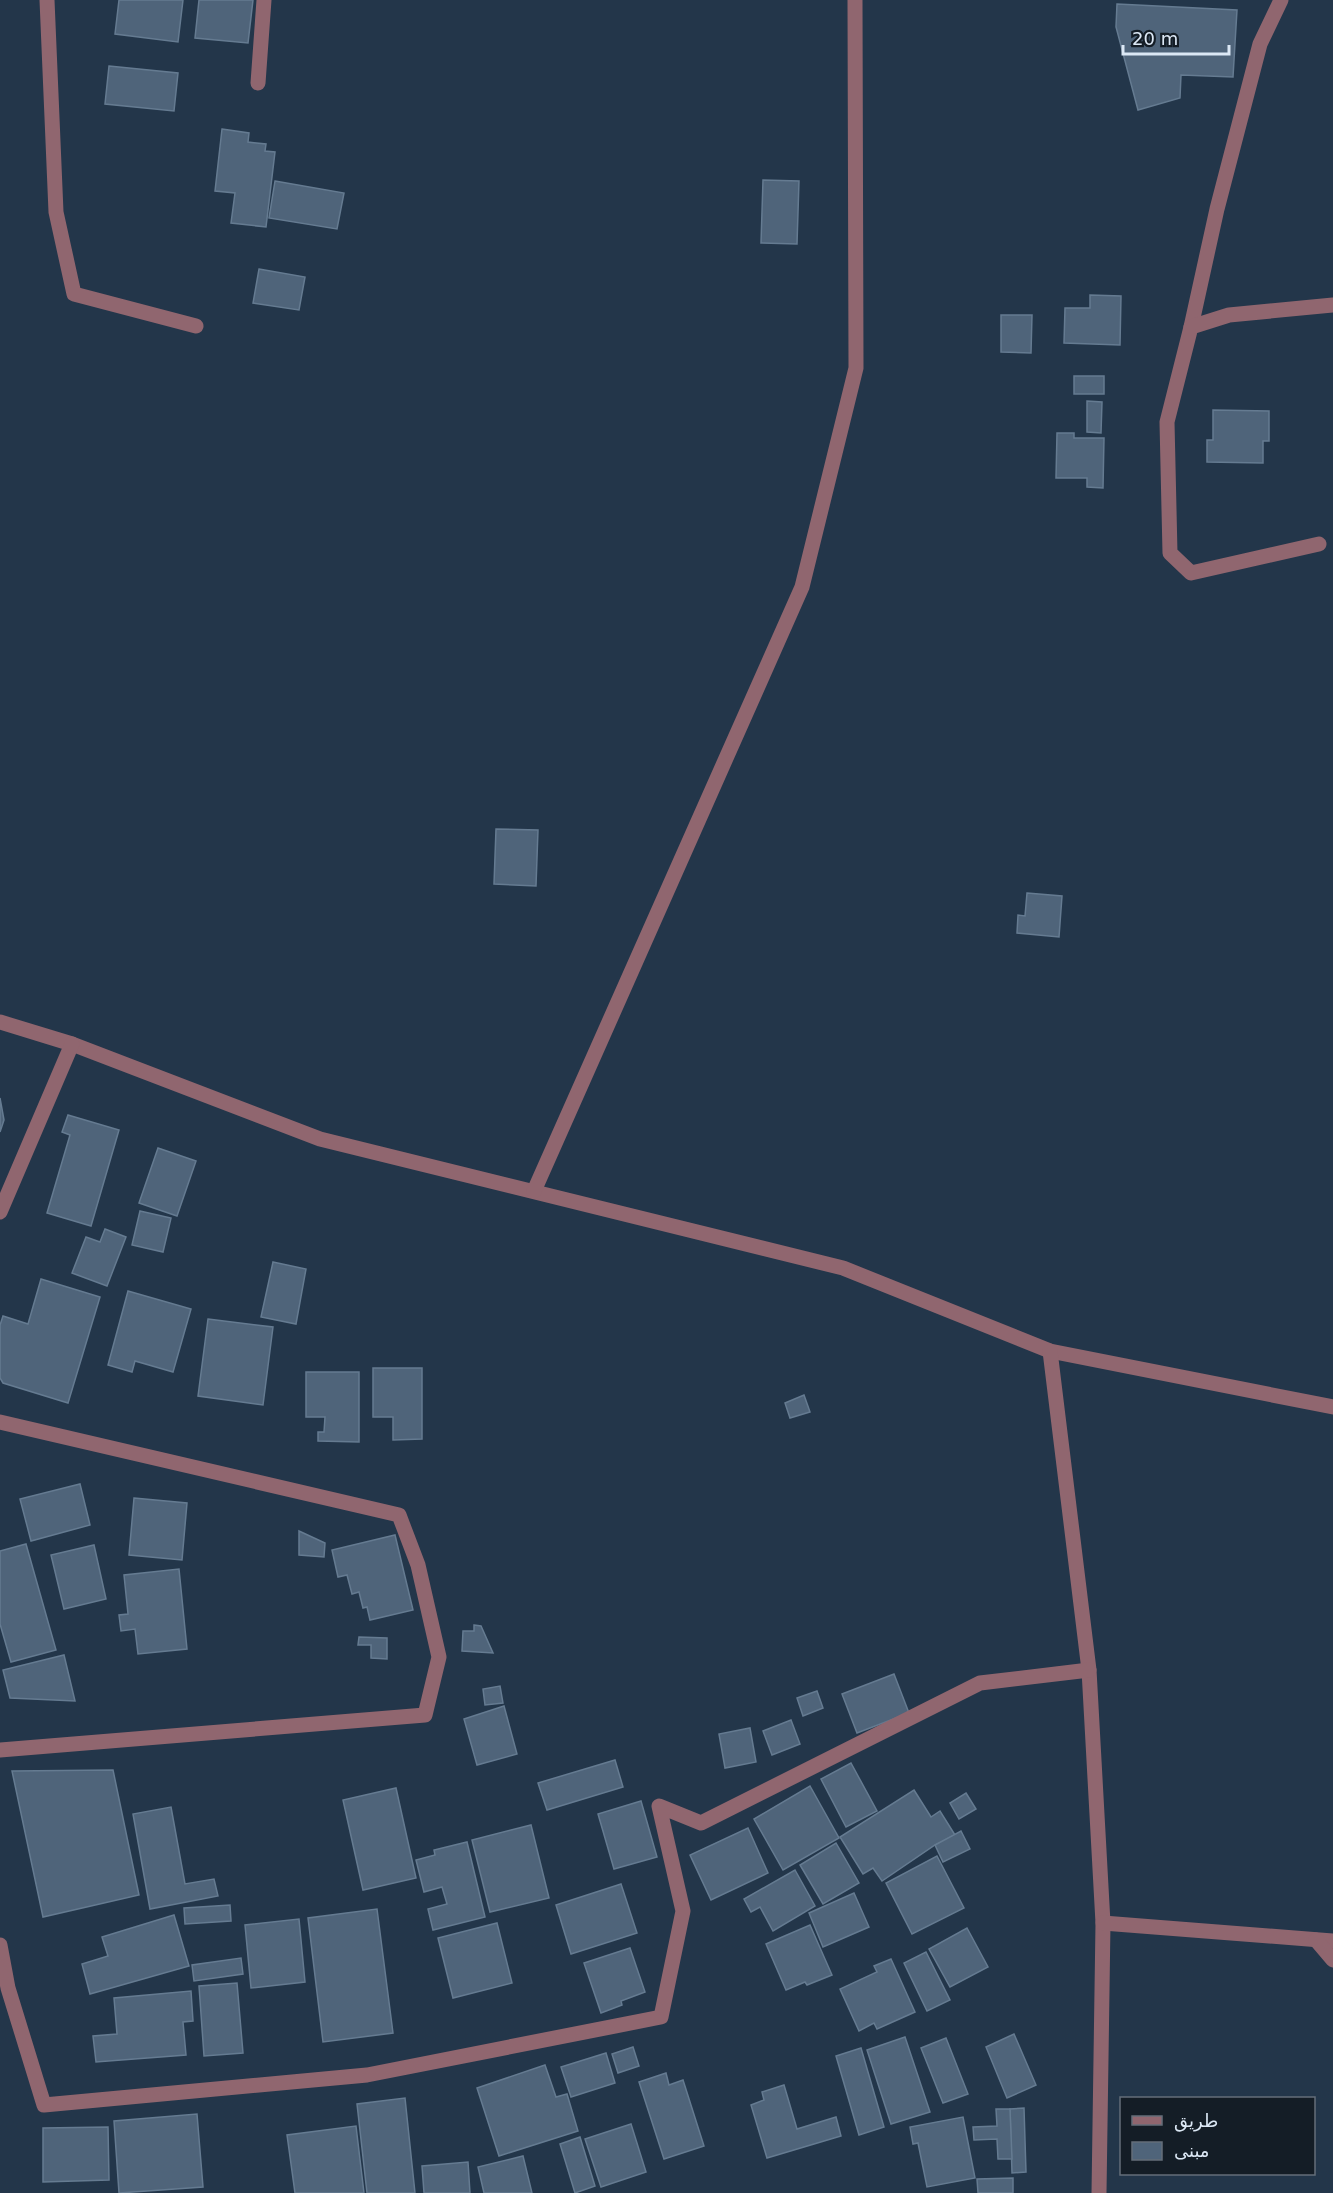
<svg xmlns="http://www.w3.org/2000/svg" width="1333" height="2193" viewBox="0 0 1333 2193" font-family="'DejaVu Sans',Cairo,sans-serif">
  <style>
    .building { fill: #4f647a; stroke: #657b91; stroke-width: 1.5 }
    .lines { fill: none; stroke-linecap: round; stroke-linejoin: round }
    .minor { stroke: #90666f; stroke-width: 15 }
  </style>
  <rect width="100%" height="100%" fill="#23364a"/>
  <!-- building -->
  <g class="building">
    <path d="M119,0H183L178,42L115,34Z"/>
    <path d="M199,0H253L248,43L195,38Z"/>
    <path d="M1117,4L1237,10L1233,77L1181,75L1180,98L1138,110L1116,27Z"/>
    <path d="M109,66L178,73L174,111L105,104Z"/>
    <path d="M222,129L249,133L248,142L266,144L265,151L275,152L266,227L231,223L235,193L215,191Z"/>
    <path d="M763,180L799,181L797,244L761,243Z"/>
    <path d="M275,181L344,193L337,229L269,218Z"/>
    <path d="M259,269L305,277L299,310L253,303Z"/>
    <path d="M1090,295L1121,296L1120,345L1064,343L1065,308H1090Z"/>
    <path d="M1001,315H1032L1031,353L1001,352Z"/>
    <rect x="1074" y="376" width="30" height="18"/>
    <path d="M1087,401L1102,402L1101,433L1087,432Z"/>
    <path d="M1213,410L1269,411V441H1263V463L1207,462V440H1213Z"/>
    <path d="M1057,433H1074V438H1104L1103,488L1087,487V478H1056Z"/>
    <path d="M496,829L538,830L536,886L494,884Z"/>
    <path d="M1027,893L1062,896L1059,937L1017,933L1018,915L1025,916Z"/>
    <path d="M0,1098L4,1120L0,1132Z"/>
    <path d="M68,1115L119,1130L91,1226L47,1213L70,1135L62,1132Z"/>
    <path d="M158,1148L196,1161L177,1216L139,1203Z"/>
    <path d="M140,1211L171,1218L163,1252L132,1245Z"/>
    <path d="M105,1229L126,1237L107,1286L72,1273L86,1237L100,1242Z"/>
    <path d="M273,1262L306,1269L296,1324L261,1317Z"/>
    <path d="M41,1279L100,1297L68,1403L3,1383L0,1378V1325L3,1316L28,1324Z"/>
    <path d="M128,1291L191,1309L173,1372L135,1361L132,1372L108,1365Z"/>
    <path d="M208,1319L273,1327L263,1405L198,1396Z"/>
    <path d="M373,1368H422V1439L393,1440V1417H373Z"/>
    <path d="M306,1372H359V1442L318,1441V1432H324L325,1417H306Z"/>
    <path d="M804,1395L810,1412L790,1418L785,1403Z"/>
    <path d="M80,1484L90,1525L31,1541L20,1499Z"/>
    <path d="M134,1498L187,1503L182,1560L129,1555Z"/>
    <path d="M299,1531L325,1543L324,1557L299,1555Z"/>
    <path d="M395,1535L413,1610L370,1620L367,1607L363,1608L359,1592L352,1594L347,1575L338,1577L332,1550Z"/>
    <path d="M26,1544L56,1650L11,1662L0,1624V1551Z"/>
    <path d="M94,1545L106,1599L64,1609L51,1555Z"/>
    <path d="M179,1569L187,1649L138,1654L135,1629L121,1631L119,1615L128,1614L124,1575Z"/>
    <path d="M474,1625L481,1626L493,1653L462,1651L463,1631H474Z"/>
    <path d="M359,1637L387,1638V1659L371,1658V1645H358Z"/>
    <path d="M64,1655L75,1701L10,1698L3,1670Z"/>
    <path d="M894,1674L909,1713L857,1733L842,1694Z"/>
    <path d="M500,1686L503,1703L485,1705L483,1689Z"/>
    <path d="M817,1691L823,1708L803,1716L797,1698Z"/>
    <path d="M504,1706L517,1754L477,1765L464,1719Z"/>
    <path d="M791,1720L800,1744L772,1755L763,1731Z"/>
    <path d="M750,1728L756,1762L725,1768L719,1734Z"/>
    <path d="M615,1760L623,1787L547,1810L538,1783Z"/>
    <path d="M851,1763L877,1811L846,1827L821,1779Z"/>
    <path d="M113,1770L139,1895L43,1917L12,1771Z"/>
    <path d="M810,1786L839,1838L783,1870L754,1819Z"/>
    <path d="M396,1788L416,1878L363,1890L343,1800Z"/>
    <path d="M914,1790L931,1817L940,1811L955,1835L935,1845L882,1881L873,1868L863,1874L840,1837Z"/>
    <path d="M966,1793L976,1809L959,1819L950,1803Z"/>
    <path d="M641,1801L657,1857L614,1869L598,1814Z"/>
    <path d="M171,1807L185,1884L214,1879L218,1896L150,1909L133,1814Z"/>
    <path d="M531,1825L549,1898L490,1912L472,1840Z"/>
    <path d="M748,1828L768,1873L711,1900L690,1855Z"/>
    <path d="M961,1831L970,1849L943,1862L935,1845Z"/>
    <path d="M467,1842L485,1917L433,1930L428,1909L447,1904L442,1887L424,1892L416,1860L435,1855L434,1850Z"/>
    <path d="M836,1843L859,1883L823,1904L800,1865Z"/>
    <path d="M937,1856L964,1908L912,1934L886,1883Z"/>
    <path d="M795,1870L815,1906L773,1931L760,1907L751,1912L744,1899Z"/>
    <path d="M621,1884L637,1933L571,1954L556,1905Z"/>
    <path d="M854,1893L869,1927L823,1947L809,1913Z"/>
    <path d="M230,1905L231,1921L185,1924L184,1908Z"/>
    <path d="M377,1909L393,2033L323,2042L308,1918Z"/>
    <path d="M174,1915L189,1966L90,1994L82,1964L108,1956L102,1937Z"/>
    <path d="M299,1919L305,1982L251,1988L245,1925Z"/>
    <path d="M497,1923L512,1983L453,1998L438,1938Z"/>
    <path d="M810,1925L832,1975L807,1985L805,1982L786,1990L766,1944Z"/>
    <path d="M967,1928L988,1967L950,1987L929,1949Z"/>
    <path d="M630,1948L645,1992L621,2001L622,2005L601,2013L584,1963Z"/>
    <path d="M926,1952L950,2000L927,2011L904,1963Z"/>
    <path d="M241,1958L243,1974L194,1981L192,1965Z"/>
    <path d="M891,1959L915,2012L877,2029L874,2023L859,2031L840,1989L877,1972L874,1966Z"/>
    <path d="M237,1983L243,2053L204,2056L199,1986Z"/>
    <path d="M191,1991L193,2021L183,2022L186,2055L96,2062L93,2036L117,2034L114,1998Z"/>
    <path d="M1014,2034L1036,2085L1007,2098L986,2047Z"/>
    <path d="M905,2037L930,2112L891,2124L867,2050Z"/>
    <path d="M946,2038L968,2094L943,2103L921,2048Z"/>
    <path d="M633,2047L639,2066L618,2073L612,2054Z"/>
    <path d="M861,2048L884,2127L859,2135L836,2056Z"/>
    <path d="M606,2053L615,2083L571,2097L561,2067Z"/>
    <path d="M545,2065L556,2097L567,2094L578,2131L499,2156L477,2088Z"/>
    <path d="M666,2073L669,2085L683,2080L704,2146L664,2159L639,2082Z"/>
    <path d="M784,2085L797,2129L836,2117L841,2136L767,2158L751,2105L764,2100L762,2092Z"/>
    <path d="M405,2098L415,2193H367L357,2104Z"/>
    <path d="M1024,2108L1026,2172L1012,2173L1010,2109Z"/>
    <path d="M996,2109H1010L1012,2159H998L997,2139L974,2140L973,2127L997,2126Z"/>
    <path d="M197,2114L203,2187L119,2193L114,2121Z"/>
    <path d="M963,2117L975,2178L927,2187L918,2143L913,2144L910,2127Z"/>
    <path d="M631,2124L646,2172L601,2187L585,2139Z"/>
    <path d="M356,2126L364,2193H295L287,2135Z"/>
    <path d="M108,2127L109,2180L43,2182V2128Z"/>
    <path d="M580,2137L595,2186L575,2193L560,2144Z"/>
    <path d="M523,2156L532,2193H484L478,2167Z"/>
    <path d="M468,2162L470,2193H424L422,2166Z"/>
    <path d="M1013,2178V2193H978L977,2179Z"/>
  </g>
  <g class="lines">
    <!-- minor -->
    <g class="minor">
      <path d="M47,0L56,212L74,294L196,326"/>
      <path d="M258,83L264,0"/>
      <path d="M1191,327L1217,209L1260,44L1281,0"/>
      <path d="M1319,544L1191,573L1170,553L1167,422L1191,327L1229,315L1333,305"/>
      <path d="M0,1022L72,1044L320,1139L843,1268L1050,1351L1333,1407"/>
      <path d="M534,1191L802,587L856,368L855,0"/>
      <path d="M0,1212L72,1044"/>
      <path d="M1050,1351L1089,1670L1103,1923L1099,2193"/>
      <path d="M0,1422L399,1515L418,1565L439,1657L425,1715L0,1750"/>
      <path d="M1103,1923L1333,1941"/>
      <path d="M1316,1940L1333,1960"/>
      <path d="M0,1945L8,1988L44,2105L367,2075L661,2017L683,1911L659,1806L701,1823L980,1683L1089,1670"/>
    </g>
  </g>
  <!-- legend -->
  <rect x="1120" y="2097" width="195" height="78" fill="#141d26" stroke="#646e79" stroke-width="1.5"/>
  <rect x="1132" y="2116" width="30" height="9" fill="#90666f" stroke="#646e79" stroke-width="1.5"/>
  <text x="1174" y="2127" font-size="18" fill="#dce8f5">طريق</text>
  <rect x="1132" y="2142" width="30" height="18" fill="#4f647a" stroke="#646e79" stroke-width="1.5"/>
  <text x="1174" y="2157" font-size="18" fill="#dce8f5">مبنى</text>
  <!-- scale -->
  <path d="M1123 45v9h106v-9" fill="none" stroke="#dce8f5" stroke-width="3"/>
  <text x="1132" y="45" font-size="18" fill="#dce8f5" stroke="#141d26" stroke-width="4.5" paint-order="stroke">20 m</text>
</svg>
